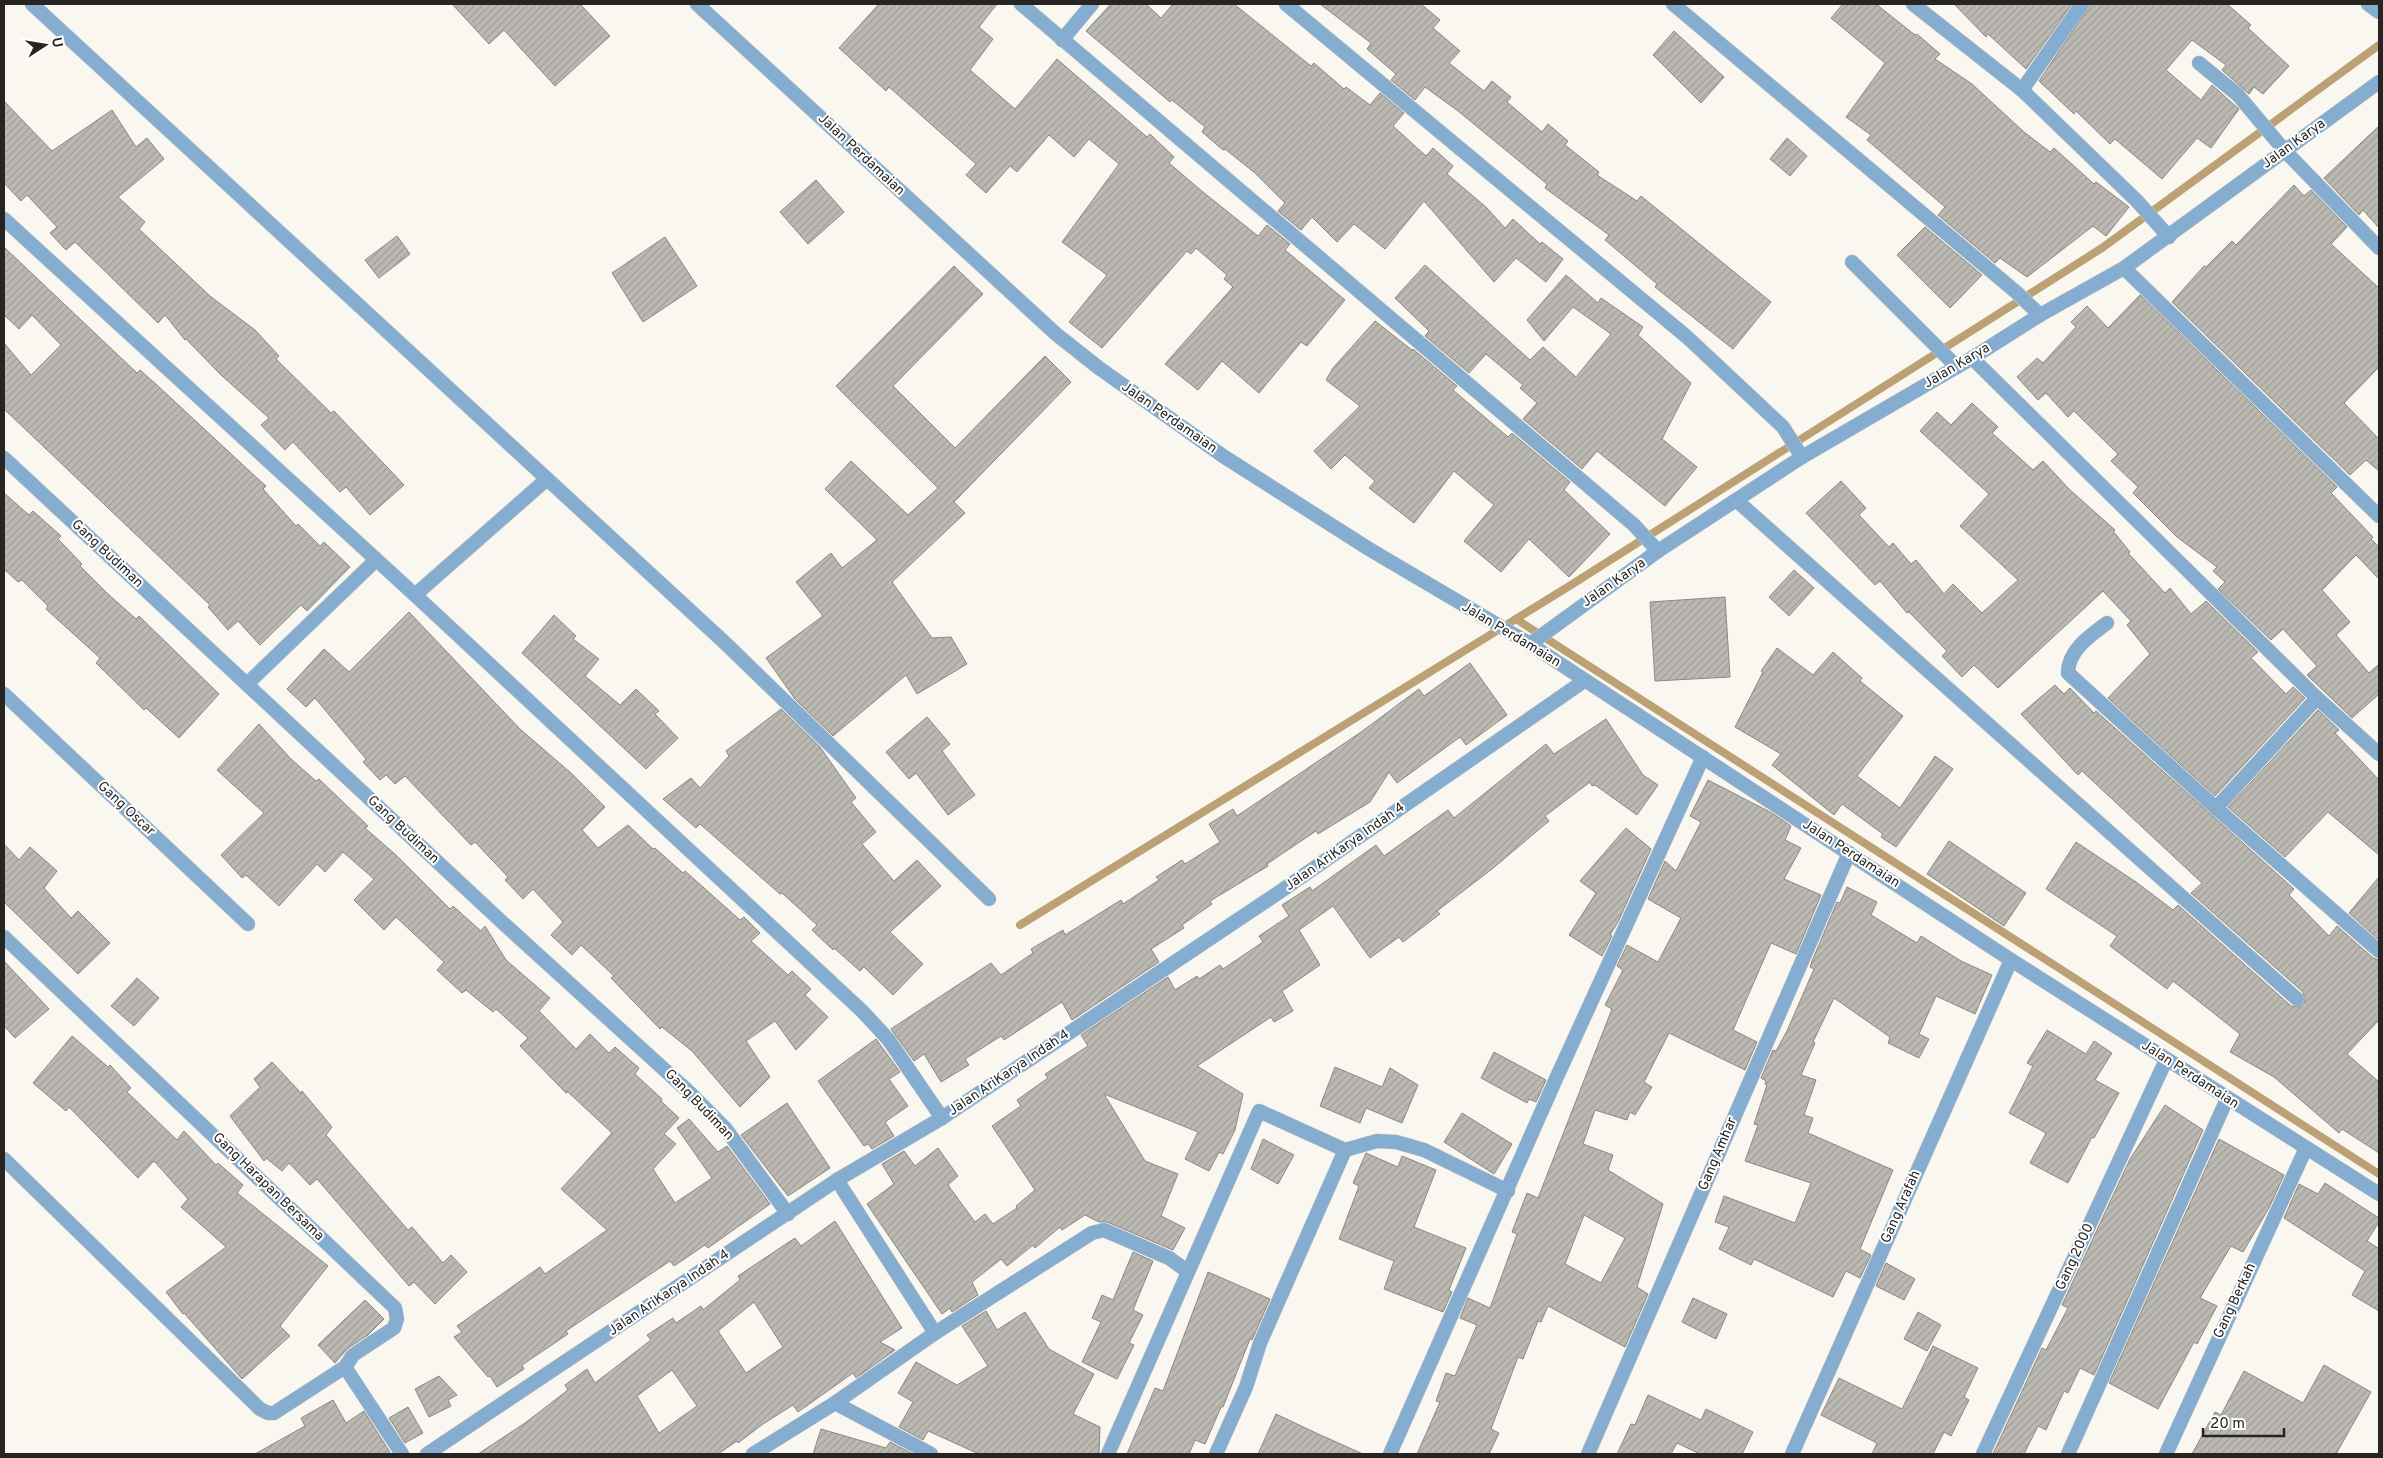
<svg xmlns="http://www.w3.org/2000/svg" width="2383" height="1458" viewBox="0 0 2383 1458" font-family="Overpass,sans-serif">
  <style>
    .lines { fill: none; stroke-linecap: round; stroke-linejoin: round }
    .stream { stroke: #bba174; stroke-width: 8 }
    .building { fill: url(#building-hatch); stroke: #8b8782; fill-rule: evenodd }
    .minor-casing { stroke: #d4d1cc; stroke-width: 15 }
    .tertiary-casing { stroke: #d4d1cc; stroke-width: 15 }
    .minor { stroke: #84add0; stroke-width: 14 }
    .tertiary { stroke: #84add0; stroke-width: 14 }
    .labels { text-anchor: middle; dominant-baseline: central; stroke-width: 4; stroke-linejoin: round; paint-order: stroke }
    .street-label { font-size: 14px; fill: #262523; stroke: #fff }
  </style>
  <defs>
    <pattern id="building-hatch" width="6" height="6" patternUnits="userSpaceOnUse" patternTransform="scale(1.25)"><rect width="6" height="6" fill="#bcb9b3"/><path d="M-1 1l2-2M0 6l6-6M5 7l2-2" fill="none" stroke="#a19f9a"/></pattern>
  </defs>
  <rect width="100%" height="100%" fill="#faf7f1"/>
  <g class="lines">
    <!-- stream -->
    <g class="stream">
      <path d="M1516,619L2379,1174"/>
      <path d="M1020,925L1571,585L2102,248L2379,45"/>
    </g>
  </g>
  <!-- building -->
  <g class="building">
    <path d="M452,4H580L610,36L555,86L504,30L489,44Z"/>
    <path d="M879,4H997L979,27L993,39L970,70L1015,109L1057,59L1147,137L1150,134L1174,157L1169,163L1203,192L1258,236L1267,225L1290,244L1285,250L1345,300L1307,346L1301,342L1259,393L1222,361L1198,390L1165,364L1233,287L1224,279L1227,275L1196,248L1191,254L1187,251L1102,348L1069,322L1107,275L1062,242L1119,164L1089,139L1074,157L1049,135L1017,172L1010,166L986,193L966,175L976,164L889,87L886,91L839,48Z"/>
    <path d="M1111,4H1146L1161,18L1173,4H1234L1311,66L1314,63L1344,89L1346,87L1370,105L1380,93L1404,113L1393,126L1426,156L1433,148L1453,166L1447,174L1486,207L1505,228L1513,219L1540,244L1542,242L1563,259L1546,282L1516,258L1494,282L1424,201L1385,249L1354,224L1337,242L1312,217L1301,230L1278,211L1285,203L1255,173L1225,149L1223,150L1202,132L1205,127L1172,100L1170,102L1086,31Z"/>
    <path d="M1320,4H1421L1440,20L1433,28L1460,51L1449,63L1484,91L1492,81L1511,97L1507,102L1542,132L1548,124L1568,141L1565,145L1599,172L1597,175L1637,201L1641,196L1771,302L1733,349L1655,287L1657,284L1605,240L1609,235L1545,188L1547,184L1458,111L1425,87L1415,100L1391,80L1396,74L1367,49L1371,43Z"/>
    <path d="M1843,4H1876L1915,35L1917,34L1940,54L1935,59L1972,84L2024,132L2050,152L2054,148L2094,184L2096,182L2129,207L2106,236L2093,226L2027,277L2000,258L1995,263L1938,215L1945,207L1867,140L1871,135L1846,117L1885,63L1831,18Z"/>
    <path d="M1954,4H2072L2026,69L1988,34L1986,37Z"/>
    <path d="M2091,4H2227L2251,25L2248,28L2289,66L2263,94L2254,87L2249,94L2222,70L2226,65L2192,40L2166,70L2201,100L2212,85L2239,109L2211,148L2197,138L2162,179L2115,139L2110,144L2076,111L2074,114L2039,81Z"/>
    <path d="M1674,31L1724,77L1701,103L1653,55Z"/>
    <path d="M4,101L52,151L112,110L136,147L147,138L164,159L118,197L145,222L139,229L210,296L255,330L279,356L276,359L331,413L334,411L404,485L370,515L346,487L340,492L293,442L285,450L261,425L269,418L221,375L186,339L185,340L165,315L158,323L75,242L66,250L50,233L57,227L27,195L21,201L4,183Z"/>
    <path d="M2379,126V228L2363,210L2359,215L2324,178Z"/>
    <path d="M1787,138L1807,156L1790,176L1770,159Z"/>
    <path d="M816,180L844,212L808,244L780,212Z"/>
    <path d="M2294,185L2304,196L2311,190L2347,227L2331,244L2379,288V367L2344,403L2379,439V471L2366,460L2350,475L2172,302L2204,266L2206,267L2232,241L2236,245Z"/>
    <path d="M1925,227L1982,275L1950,308L1897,255Z"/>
    <path d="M397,236L410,254L379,278L365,260Z"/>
    <path d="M665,237L697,286L643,322L612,273Z"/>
    <path d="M4,247L137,373L140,370L158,386L257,478L266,486L263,489L296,526L298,524L320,546L324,542L350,567L307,611L301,605L260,645L238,621L228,630L208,607L210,605L4,409V343L31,375L61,345L32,315L19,329L4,315Z"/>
    <path d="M1425,265L1530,360L1543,347L1576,377L1611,334L1573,307L1544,341L1527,320L1566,275L1598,303L1601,298L1643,327L1638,335L1691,383L1662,439L1697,467L1665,506L1597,451L1582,469L1523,419L1537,403L1520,388L1523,385L1486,354L1469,373L1425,336L1429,331L1395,298Z"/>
    <path d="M954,266L983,294L893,386L955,448L1045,356L1071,382L954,502L965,513L892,582L932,638L951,637L967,664L917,694L906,675L833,736L795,699L766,658L823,616L796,582L831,553L842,568L877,540L825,489L851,461L908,515L938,488L836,386Z"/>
    <path d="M2140,295L2337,487L2331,493L2373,537L2371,539L2379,547V579L2356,555L2322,590L2350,622L2336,635L2369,673L2379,664V694L2352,718L2307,675L2317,666L2283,629L2271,640L2218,589L2225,582L2213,571L2217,567L2177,537L2133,493L2138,487L2111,461L2118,454L2074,411L2068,417L2046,393L2038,400L2017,377L2037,358L2043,363L2076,327L2071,322L2087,306L2108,328Z"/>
    <path d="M1375,321L1412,350L1413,349L1457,386L1453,390L1508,437L1512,433L1570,482L1564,490L1610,534L1569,577L1529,539L1501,572L1464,541L1494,505L1454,471L1414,523L1369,488L1375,481L1345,455L1331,469L1314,451L1360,406L1326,380L1333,368Z"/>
    <path d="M1972,403L1998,427L1992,433L2033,470L2043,461L2069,489L2115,530L2113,531L2130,552L2128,553L2165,593L2170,588L2191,614L2206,601L2258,652L2251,658L2286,694L2293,687L2305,698L2215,796L2108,698L2150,654L2127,625L2131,621L2103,591L1998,688L1974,665L1962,677L1942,656L1947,651L1909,612L1907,613L1880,581L1875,585L1806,513L1841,481L1866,508L1859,515L1889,547L1893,543L1911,564L1916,560L1944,594L1953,584L1982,613L2018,580L1960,526L1989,494L1920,431L1937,412L1951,425Z"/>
    <path d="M4,493L29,515L33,511L61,536L58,539L82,564L80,566L107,593L136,619L139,616L219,694L179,738L146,708L144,710L96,663L100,658L46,609L48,606L22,580L18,582L4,569Z"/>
    <path d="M1794,570L1814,588L1789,616L1769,597Z"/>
    <path d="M1725,597L1730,677L1655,681L1650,602Z"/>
    <path d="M409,612L520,729L571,773L605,807L582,830L598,848L628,825L653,849L655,848L683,873L685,871L740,920L744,917L760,933L751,941L788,975L792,971L811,989L805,995L828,1017L796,1050L775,1021L746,1041L770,1077L740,1107L692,1051L662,1027L660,1029L611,978L614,976L581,945L572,955L551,935L563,922L533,889L523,899L505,880L508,877L475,842L471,845L405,776L395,784L386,775L380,780L363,762L366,759L315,698L306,707L287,689L324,649L349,672Z"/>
    <path d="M554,615L576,636L573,639L599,659L585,676L620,705L636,689L659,711L655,714L678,738L646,769L522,653Z"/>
    <path d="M1777,648L1813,675L1833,652L1862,678L1860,681L1903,716L1857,776L1900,808L1935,756L1953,769L1896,847L1881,837L1883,834L1842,804L1834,815L1772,765L1781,754L1735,727L1763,672L1761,671Z"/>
    <path d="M1470,663L1507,715L1466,745L1460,737L1397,783L1389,772L1370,802L1318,834L1316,831L1267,864L1268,866L1210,901L1212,904L1182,925L1184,928L1151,949L1159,962L1072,1020L1062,1002L1004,1040L1001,1036L965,1059L969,1065L941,1082L924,1054L914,1061L891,1029L991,963L1001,975L1033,953L1031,949L1063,930L1065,935L1121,900L1123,904L1159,880L1156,877L1182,860L1185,864L1220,842L1209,824L1233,809L1237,816L1361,732L1419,689L1424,696Z"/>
    <path d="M2055,685L2064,694L2070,688L2094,713L2096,711L2294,889L2289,895L2329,936L2337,926L2373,958L2379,960V1020L2347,1054L2379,1082V1153L2342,1129L2339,1133L2274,1077L2230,1052L2240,1034L2173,981L2167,989L2110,946L2117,936L2046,889L2076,842L2136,882L2173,910L2178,905L2291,1006L2299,1007L2305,1001L2303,992L2191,893L2202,883L2082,771L2078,775L2021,714Z"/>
    <path d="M781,709L820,747L856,798L851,802L876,832L862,844L894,881L917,860L941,886L890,932L923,964L893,995L864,967L860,971L834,948L833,950L812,930L817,925L782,893L780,894L700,824L696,828L663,799L691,778L700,788L729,756L726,751Z"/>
    <path d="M2318,710L2339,730L2335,733L2379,780V855L2328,812L2285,857L2228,807Z"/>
    <path d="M927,717L950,744L942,751L975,795L948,815L916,773L909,779L886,752Z"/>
    <path d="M1606,719L1643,775L1658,785L1637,815L1595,785L1592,786L1590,782L1545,816L1549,821L1492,869L1437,911L1440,914L1403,942L1399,937L1370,958L1333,906L1299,930L1320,965L1282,991L1293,1011L1274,1022L1271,1017L1197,1066L1243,1094L1235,1130L1223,1154L1219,1152L1209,1171L1185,1159L1198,1132L1104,1094L1145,1161L1178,1174L1161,1216L1185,1228L1173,1250L1107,1222H1099L1085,1215L1062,1230L1060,1227L1035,1248L1033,1245L1007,1266L1001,1259L972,1282L978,1295L952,1312L950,1308L942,1314L867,1204L894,1184L882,1164L904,1151L915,1166L938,1148L958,1176L948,1185L975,1222L985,1214L993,1224L1017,1208L1016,1206L1035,1190L992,1126L1021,1106L1017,1100L1048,1078L1045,1074L1088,1046L1081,1035L1168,977L1175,990L1197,976L1199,979L1220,965L1223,969L1263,942L1259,936L1289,916L1282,905L1310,887L1312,891L1376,845L1384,856L1448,810L1454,818L1546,744L1554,754Z"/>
    <path d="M259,724L291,759L316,781L319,779L368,826L365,828L396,855L450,909L453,906L481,931L485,926L506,960L550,998L539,1011L576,1049L590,1034L609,1053L615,1047L639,1068L635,1074L662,1099L661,1101L679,1118L664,1134L676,1144L653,1169L675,1203L712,1178L677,1128L689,1119L718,1152L727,1146L770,1204L708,1248L705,1245L674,1266L670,1261L566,1331L568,1334L522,1365L524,1369L497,1387L490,1376L488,1377L454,1337L462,1332L457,1326L540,1267L545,1274L607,1230L561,1189L612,1133L568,1092L566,1093L520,1046L528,1038L496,1009L493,1012L466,990L462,993L437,970L444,962L396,917L384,930L354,900L374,879L343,852L325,872L317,864L279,906L246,875L242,878L221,855L264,813L217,770Z"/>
    <path d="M1708,780L1772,813L1791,826L1785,840L1801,848L1784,879L1821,895L1796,954L1771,943L1733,1030L1757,1042L1745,1070L1669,1033L1644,1082L1652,1087L1635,1115L1630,1112L1627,1120L1595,1110L1583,1144L1613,1155L1608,1170L1663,1204L1637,1287L1648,1294L1625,1347L1548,1306L1541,1322L1538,1321L1523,1359L1518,1357L1491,1429L1499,1433L1489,1454H1417L1440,1402L1436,1401L1446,1373L1455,1376L1477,1325L1460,1318L1468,1298L1490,1308L1517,1234L1512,1232L1527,1193L1538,1198L1612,1009L1605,1005L1623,970L1617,966L1627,945L1658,962L1681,918L1648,899L1665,861L1676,871L1701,822L1690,816ZM1584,1215L1625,1238L1601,1283L1565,1264Z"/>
    <path d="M1626,828L1651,849L1618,922L1610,935L1612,936L1602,956L1569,935L1596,893L1580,881Z"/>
    <path d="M1949,841L2026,893L2004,926L1927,874Z"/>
    <path d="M4,844L19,860L30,847L57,871L44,888L71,918L78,911L110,943L78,974L4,902Z"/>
    <path d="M2379,877V940L2349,913Z"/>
    <path d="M1847,887L1877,902L1871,915L1917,943L1921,936L1961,961L1992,975L1975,1014L1936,996L1919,1034L1929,1039L1919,1058L1888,1043L1890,1037L1834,998L1813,1042L1815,1043L1801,1075L1816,1080L1804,1115L1813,1118L1808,1133L1893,1170L1860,1249L1871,1255L1860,1278L1846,1271L1833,1297L1754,1259L1751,1265L1719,1249L1729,1227L1715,1222L1724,1196L1795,1223L1811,1183L1745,1161L1758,1125L1754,1124L1767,1085L1765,1084L1766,1081L1761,1078L1773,1050L1776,1051L1787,1031L1814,969L1810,967L1812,961L1837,902L1840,903Z"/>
    <path d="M4,961L49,1009L15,1038L4,1026Z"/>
    <path d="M137,978L159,998L134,1026L111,1006Z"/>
    <path d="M2047,1030L2086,1054L2094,1041L2112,1053L2095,1080L2119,1093L2094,1138L2092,1137L2068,1183L2030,1163L2046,1133L2009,1113L2033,1066L2027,1063Z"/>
    <path d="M72,1036L108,1067L110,1065L131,1088L127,1092L177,1140L184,1131L216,1165L218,1163L243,1185L237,1193L328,1266L280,1326L290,1336L242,1379L184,1313L183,1314L166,1292L226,1247L181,1207L188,1199L154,1161L138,1178L69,1107L66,1111L33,1083Z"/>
    <path d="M876,1039L900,1072L889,1079L908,1106L885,1122L894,1136L872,1149L868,1144L864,1146L818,1081Z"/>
    <path d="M1494,1052L1546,1080L1536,1102L1529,1099L1527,1103L1481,1078Z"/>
    <path d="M272,1062L301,1093L302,1091L332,1127L326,1135L408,1230L412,1227L443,1263L451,1255L467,1272L435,1304L414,1282L409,1286L317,1179L310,1185L289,1163L282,1171L266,1158L264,1161L230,1116L260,1087L254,1079Z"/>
    <path d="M1335,1067L1382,1087L1390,1068L1418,1085L1402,1123L1366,1108L1360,1123L1320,1106Z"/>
    <path d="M787,1103L830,1168L788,1196L741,1135Z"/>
    <path d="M2165,1105L2203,1130L2094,1375L2080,1368L2068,1393L2064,1391L2046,1430L2038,1426L2024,1454H1993L2042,1348L2046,1350L2068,1308L2062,1305L2130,1159Z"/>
    <path d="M1462,1113L1512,1144L1494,1174L1444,1142Z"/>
    <path d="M1263,1139L1294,1155L1278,1184L1251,1169Z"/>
    <path d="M2219,1139L2284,1175L2269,1208L2243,1252L2231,1246L2200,1298L2217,1306L2197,1344L2194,1342L2158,1409L2109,1383Z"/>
    <path d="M1366,1153L1398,1167L1402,1156L1436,1170L1414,1227L1466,1248L1449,1290L1452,1292L1443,1312L1384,1289L1394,1261L1339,1239L1359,1186L1353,1183Z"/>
    <path d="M2325,1183L2379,1218V1222L2367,1241L2378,1248L2379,1246V1311L2352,1295L2365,1271L2284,1218L2299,1184L2318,1194Z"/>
    <path d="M835,1221L902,1328L880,1342L895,1350L856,1378L853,1373L798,1412L793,1405L763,1424L738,1443L737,1441L718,1454H478L525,1423L568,1390L565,1385L587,1369L595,1383L651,1340L647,1335L673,1318L676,1323L701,1306L703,1310L740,1280L738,1276L795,1238L801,1246ZM754,1302L783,1347L746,1373L718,1331ZM672,1370L697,1406L659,1433L637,1396Z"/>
    <path d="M1133,1252L1153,1261L1133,1310L1143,1315L1129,1343L1134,1345L1117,1379L1082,1362L1101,1322L1092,1318L1102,1295L1113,1300Z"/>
    <path d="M1886,1263L1915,1279L1904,1300L1876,1286Z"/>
    <path d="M1208,1272L1270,1299L1252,1340L1250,1339L1223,1407H1221L1205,1444L1195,1440L1189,1454H1127L1155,1388L1163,1391Z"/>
    <path d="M1693,1298L1727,1314L1716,1339L1682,1322Z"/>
    <path d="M365,1300L384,1319L368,1335L348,1348L335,1363L318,1345Z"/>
    <path d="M986,1311L997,1330L1025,1312L1049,1349L1094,1374L1073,1414L1100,1427L1099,1454H979L928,1431L923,1440L899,1427L913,1402L898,1393L916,1362L957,1385L988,1366L962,1326Z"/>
    <path d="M1918,1312L1941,1325L1927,1351L1904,1339Z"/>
    <path d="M1933,1346L1978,1368L1964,1397L1969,1400L1951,1436L1944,1432L1933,1454H1872L1877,1443L1821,1415L1839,1378L1902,1409Z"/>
    <path d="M2324,1365L2371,1392L2336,1454H2192L2215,1412L2221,1415L2244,1371L2303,1403Z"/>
    <path d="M439,1376L457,1395L448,1400L451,1406L429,1417L415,1389Z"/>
    <path d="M1648,1395L1701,1420L1706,1409L1753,1432L1742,1454H1700L1677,1443L1671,1454H1617L1631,1424L1635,1425Z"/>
    <path d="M333,1400L346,1423L364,1411L391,1454H255L305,1426L301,1418Z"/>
    <path d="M408,1407L423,1433L405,1443L389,1418Z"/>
    <path d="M1276,1414L1316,1433L1363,1454H1258Z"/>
    <path d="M821,1429L886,1448L890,1442L913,1454H813Z"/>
  </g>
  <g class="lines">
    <!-- minor casing -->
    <g class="minor-casing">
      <g id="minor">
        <path d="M32,4L724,642L989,899"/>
        <path d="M1021,4L1634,525L1658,551"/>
        <path d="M1286,4L1687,337L1783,427L1802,457"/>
        <path d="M1673,4L2016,292L2040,315"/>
        <path d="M1913,4L2022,90L2137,201L2169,237"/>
        <path d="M2368,4L2379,12"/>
        <path d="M1062,40L1092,4"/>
        <path d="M2199,63L2238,95L2284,150L2379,248"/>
        <path d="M2022,90L2082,4"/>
        <path d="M4,219L415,595L862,1011L888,1039L942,1118"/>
        <path d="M1852,262L1957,367"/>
        <path d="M2124,268L2379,516"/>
        <path d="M1972,358L2317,698L2379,754"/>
        <path d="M4,458L503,923L689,1092L725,1128L788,1214"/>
        <path d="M1736,500L2297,999"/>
        <path d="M415,595L547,479"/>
        <path d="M2107,623C2091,635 2068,650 2068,673L2216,808L2379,951"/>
        <path d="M247,684L376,560"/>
        <path d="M4,694L248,924"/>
        <path d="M2216,808L2317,698"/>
        <path d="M4,937L395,1308L397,1319L394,1328L353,1355L345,1367L402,1454"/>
        <path d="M4,1159L260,1409L268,1413H274L345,1367"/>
        <path d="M837,1180L935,1333"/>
        <path d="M835,1403L931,1454"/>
        <path d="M427,1454L837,1180L942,1118L1281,891L1584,681"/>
        <path d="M753,1454L835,1403L935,1333L1092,1233L1104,1230L1169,1258L1187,1271"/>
        <path d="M1108,1454L1259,1111L1345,1150L1377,1141L1396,1142L1424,1150L1508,1191"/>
        <path d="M1216,1454L1246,1387L1260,1343L1345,1150"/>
        <path d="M1390,1454L1555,1081L1703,757"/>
        <path d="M1588,1454L1849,853"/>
        <path d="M1792,1454L2011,960"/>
        <path d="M1983,1454L2166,1060"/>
        <path d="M2068,1454L2227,1099"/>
        <path d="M2166,1454L2306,1148"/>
      </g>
    </g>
    <!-- tertiary casing -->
    <g class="tertiary-casing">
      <g id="tertiary">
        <path d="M697,4L1056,334L1099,368L1223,456L1369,549L1530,644L2011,960L2379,1194"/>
        <path d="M1530,644L1658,551L1802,457L1972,358L2040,315L2124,268L2379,82"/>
      </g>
    </g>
    <!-- minor -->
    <use href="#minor" class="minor"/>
    <!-- tertiary -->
    <use href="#tertiary" class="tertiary"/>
  </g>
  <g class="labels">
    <!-- street labels -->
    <g class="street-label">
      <text transform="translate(2294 144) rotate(-36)">Jalan Karya</text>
      <text transform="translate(861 155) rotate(43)">Jalan Perdamaian</text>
      <text transform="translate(1957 366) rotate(-31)">Jalan Karya</text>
      <text transform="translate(1169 418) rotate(35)">Jalan Perdamaian</text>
      <text transform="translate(107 554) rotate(43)">Gang Budiman</text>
      <text transform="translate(1614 583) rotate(-35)">Jalan Karya</text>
      <text transform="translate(1511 635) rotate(31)">Jalan Perdamaian</text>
      <text transform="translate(126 809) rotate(43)">Gang Oscar</text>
      <text transform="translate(403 830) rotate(43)">Gang Budiman</text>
      <text transform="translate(1345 847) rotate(-35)">Jalan AriKarya Indah 4</text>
      <text transform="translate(1851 854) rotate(33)">Jalan Perdamaian</text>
      <text transform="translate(1009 1073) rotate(-34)">Jalan AriKarya Indah 4</text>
      <text transform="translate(2190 1075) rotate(33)">Jalan Perdamaian</text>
      <text transform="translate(699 1105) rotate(46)">Gang Budiman</text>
      <text transform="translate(1718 1154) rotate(-67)">Gang Amhar</text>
      <text transform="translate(268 1187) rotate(44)">Gang Harapan Bersama</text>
      <text transform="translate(1901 1207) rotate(-66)">Gang Arafah</text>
      <text transform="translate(2075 1257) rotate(-65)">Gang 2000</text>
      <text transform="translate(669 1293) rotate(-34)">Jalan AriKarya Indah 4</text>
      <text transform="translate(2235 1301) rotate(-65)">Gang Berkah</text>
    </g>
  </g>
  <!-- border -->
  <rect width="2383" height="1458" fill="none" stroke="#262523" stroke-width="10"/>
  <!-- north arrow -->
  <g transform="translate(45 45) rotate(78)" stroke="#ffffff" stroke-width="4" paint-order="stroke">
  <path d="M0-4L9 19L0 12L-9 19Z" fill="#262523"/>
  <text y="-8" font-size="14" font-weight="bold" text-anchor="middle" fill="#262523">U</text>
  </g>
  <!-- scale -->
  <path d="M2203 1428v8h81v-8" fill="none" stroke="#262523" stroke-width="2.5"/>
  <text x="2210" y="1428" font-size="15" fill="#262523" stroke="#ffffff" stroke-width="4" paint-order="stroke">20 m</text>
</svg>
